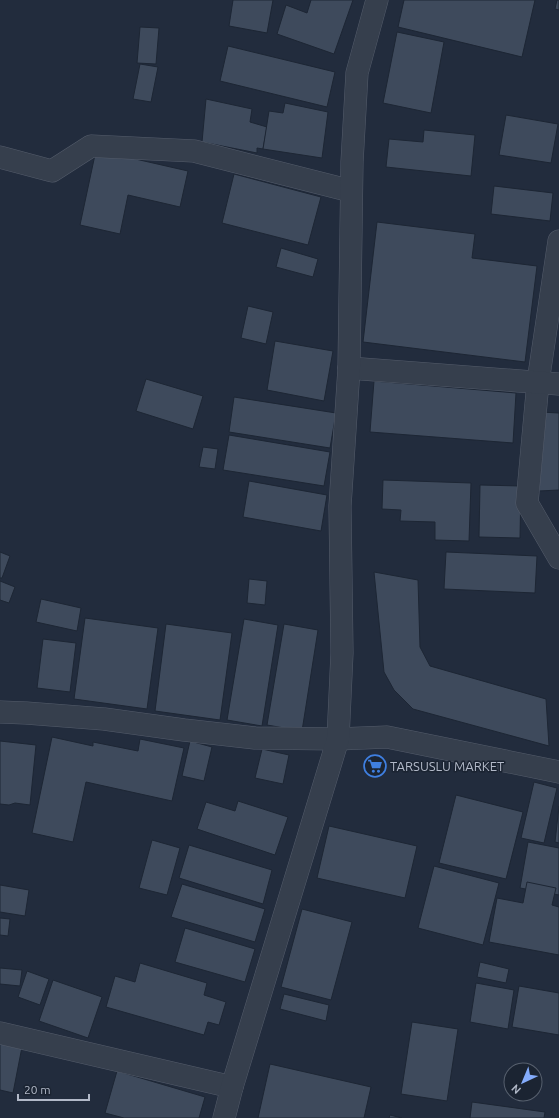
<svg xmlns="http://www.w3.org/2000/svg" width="559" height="1118" viewBox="0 0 559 1118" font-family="Ubuntu,sans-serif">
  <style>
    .building { fill: #3e4a5c; stroke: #1d2634 }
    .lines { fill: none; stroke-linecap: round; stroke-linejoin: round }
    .minor-casing { stroke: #545c6b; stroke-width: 23 }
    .minor { stroke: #363f4d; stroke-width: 22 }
    .labels { text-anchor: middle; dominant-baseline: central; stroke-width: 3; stroke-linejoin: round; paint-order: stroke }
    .poi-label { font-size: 13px; fill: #b2b9c8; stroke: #1b2432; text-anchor: start }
  </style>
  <rect width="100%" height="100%" fill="#222c3d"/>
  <!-- building -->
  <g class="building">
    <path d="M233,0H273L267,33L229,26Z"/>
    <path d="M311,0H353L334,54L277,34L286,5L307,13Z"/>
    <path d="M404,0H535L522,57L398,27Z"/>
    <path d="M557,0H559V10L555,9Z"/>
    <path d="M140,27L159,28L156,64L137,63Z"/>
    <path d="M397,32L444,42L431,113L383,103Z"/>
    <path d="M228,46L335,72L327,107L220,81Z"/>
    <path d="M140,64L158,67L151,102L133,99Z"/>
    <path d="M206,99L252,109L250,122L267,127L263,149L257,148V153L202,142Z"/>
    <path d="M285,103L328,112L322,158L263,149L269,111L283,113Z"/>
    <path d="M506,115L558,124L551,163L499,155Z"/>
    <path d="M424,130L475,135L471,176L386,167L389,139L423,142Z"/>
    <path d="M96,150L188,171L180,207L128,195L120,234L80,225Z"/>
    <path d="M234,174L321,197L308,245L222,223Z"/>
    <path d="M494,186L553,193L550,221L491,214Z"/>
    <path d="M377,222L475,234L472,258L537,266L525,362L363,342Z"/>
    <path d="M281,248L318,259L313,277L276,267Z"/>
    <path d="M248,306L273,312L266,344L241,338Z"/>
    <path d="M275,341L333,351L324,401L267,390Z"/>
    <path d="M146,379L203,396L193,429L136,411Z"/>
    <path d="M374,381L516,393L513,443L370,432Z"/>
    <path d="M234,397L336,413L330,448L229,432Z"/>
    <path d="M540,412L559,413V490L539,491Z"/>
    <path d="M229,435L330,452L324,486L223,470Z"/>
    <path d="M203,447L218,449L215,469L199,467Z"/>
    <path d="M383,480L471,483L469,541L435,540V522L400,521L401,510L382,509Z"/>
    <path d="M249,481L327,495L321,531L243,517Z"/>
    <path d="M480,485L521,486L520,538L479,537Z"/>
    <path d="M0,552L10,556L2,578H0Z"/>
    <path d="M446,552L537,556L535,593L444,589Z"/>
    <path d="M374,572L418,580L420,647L430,666L546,699L549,746L413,709L394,690L384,672Z"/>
    <path d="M249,579L267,581L265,605L247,603Z"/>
    <path d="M0,581L15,587L9,603L0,600Z"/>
    <path d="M41,599L81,608L77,631L36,622Z"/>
    <path d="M85,618L158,628L147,709L74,699Z"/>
    <path d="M244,619L278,625L262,726L227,720Z"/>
    <path d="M166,624L232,633L220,720L155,711Z"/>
    <path d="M284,624L318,630L302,731L267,725Z"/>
    <path d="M43,639L76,643L70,692L37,688Z"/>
    <path d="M52,737L93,746V742L138,751L140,739L184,748L172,801L86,782L73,842L32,833Z"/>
    <path d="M0,741L36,745L30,805L15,803L9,805L0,804Z"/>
    <path d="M190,741L212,747L204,781L182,776Z"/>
    <path d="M262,749L289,755L283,784L255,778Z"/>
    <path d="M534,782L557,788L544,843L521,838Z"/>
    <path d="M456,795L523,812L506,879L439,863Z"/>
    <path d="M238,801L288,817L275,855L197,829L206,802L235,811Z"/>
    <path d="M559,806V843L555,842Z"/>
    <path d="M329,826L417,846L405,898L317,878Z"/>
    <path d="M152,840L180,848L167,895L139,888Z"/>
    <path d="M528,842L559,848V895L520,888Z"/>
    <path d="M189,845L272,870L263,904L179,878Z"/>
    <path d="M434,866L499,883L483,945L418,928Z"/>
    <path d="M527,882L556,888L552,905L559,907V955L489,942L497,898L523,903Z"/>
    <path d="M182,884L265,909L255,942L171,917Z"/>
    <path d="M0,885L29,890L25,916L0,912Z"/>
    <path d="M302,909L352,922L331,1000L281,987Z"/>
    <path d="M0,918L10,919L8,936L0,935Z"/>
    <path d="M185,928L255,949L245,982L175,962Z"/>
    <path d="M480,962L509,969L506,983L477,977Z"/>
    <path d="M140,963L207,983L204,995L226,1002L219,1025L208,1022L204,1035L106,1007L115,976L135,982Z"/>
    <path d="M0,968L22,970L20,986L0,984Z"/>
    <path d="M27,971L49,979L40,1005L18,997Z"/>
    <path d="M53,980L102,997L88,1038L39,1021Z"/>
    <path d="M476,983L514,990L508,1029L470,1022Z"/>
    <path d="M519,986L559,993V1035L512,1027Z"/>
    <path d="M284,994L329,1005L326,1021L280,1009Z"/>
    <path d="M412,1022L458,1029L447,1101L401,1094Z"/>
    <path d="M0,1042L22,1047L13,1093L0,1090Z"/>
    <path d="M270,1064L371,1087L364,1118H258Z"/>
    <path d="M117,1071L205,1097L199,1118H124L105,1113Z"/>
    <path d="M472,1102L545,1112L544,1118H470Z"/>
    <path d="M390,1115L402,1118H389Z"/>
  </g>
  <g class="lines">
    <!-- minor casing -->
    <g class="minor-casing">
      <g id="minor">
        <path d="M0,157L52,171L91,146L194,151L351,191"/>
        <path d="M559,241L538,382L527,503L559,558"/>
        <path d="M349,368L559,384"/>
        <path d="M0,712L26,713L104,719L184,730L255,738L338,739L387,737L559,772"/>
        <path d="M0,1033L232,1087"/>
        <path d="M224,1118L232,1087L338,739L342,653L340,506L349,368L352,162L357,73L377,0"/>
      </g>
    </g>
    <!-- minor -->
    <use href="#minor" class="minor"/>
  </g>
  <!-- icons -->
  <defs>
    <g id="supermarket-ring" transform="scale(1.15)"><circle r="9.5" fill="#1b2432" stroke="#3f7fe0" stroke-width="1.5"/><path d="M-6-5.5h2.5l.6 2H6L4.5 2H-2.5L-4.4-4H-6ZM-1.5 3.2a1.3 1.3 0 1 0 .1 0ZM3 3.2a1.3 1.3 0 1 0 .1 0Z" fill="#3f7fe0"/></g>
  </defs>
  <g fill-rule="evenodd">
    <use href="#supermarket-ring" x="375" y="766"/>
  </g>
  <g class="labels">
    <!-- poi labels -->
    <g class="poi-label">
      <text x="390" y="766">TARSUSLU MARKET</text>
    </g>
  </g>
  <!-- north arrow -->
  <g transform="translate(523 1082) rotate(224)"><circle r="19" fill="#1b2432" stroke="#57606e"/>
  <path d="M0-3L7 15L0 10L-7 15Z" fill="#84acfb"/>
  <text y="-6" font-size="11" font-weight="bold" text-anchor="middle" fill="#b2b9c8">N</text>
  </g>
  <!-- scale -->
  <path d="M18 1094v6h71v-6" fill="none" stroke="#b2b9c8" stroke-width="2"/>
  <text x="24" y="1094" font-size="12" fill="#b2b9c8" stroke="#1b2432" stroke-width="3" paint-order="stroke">20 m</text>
</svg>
